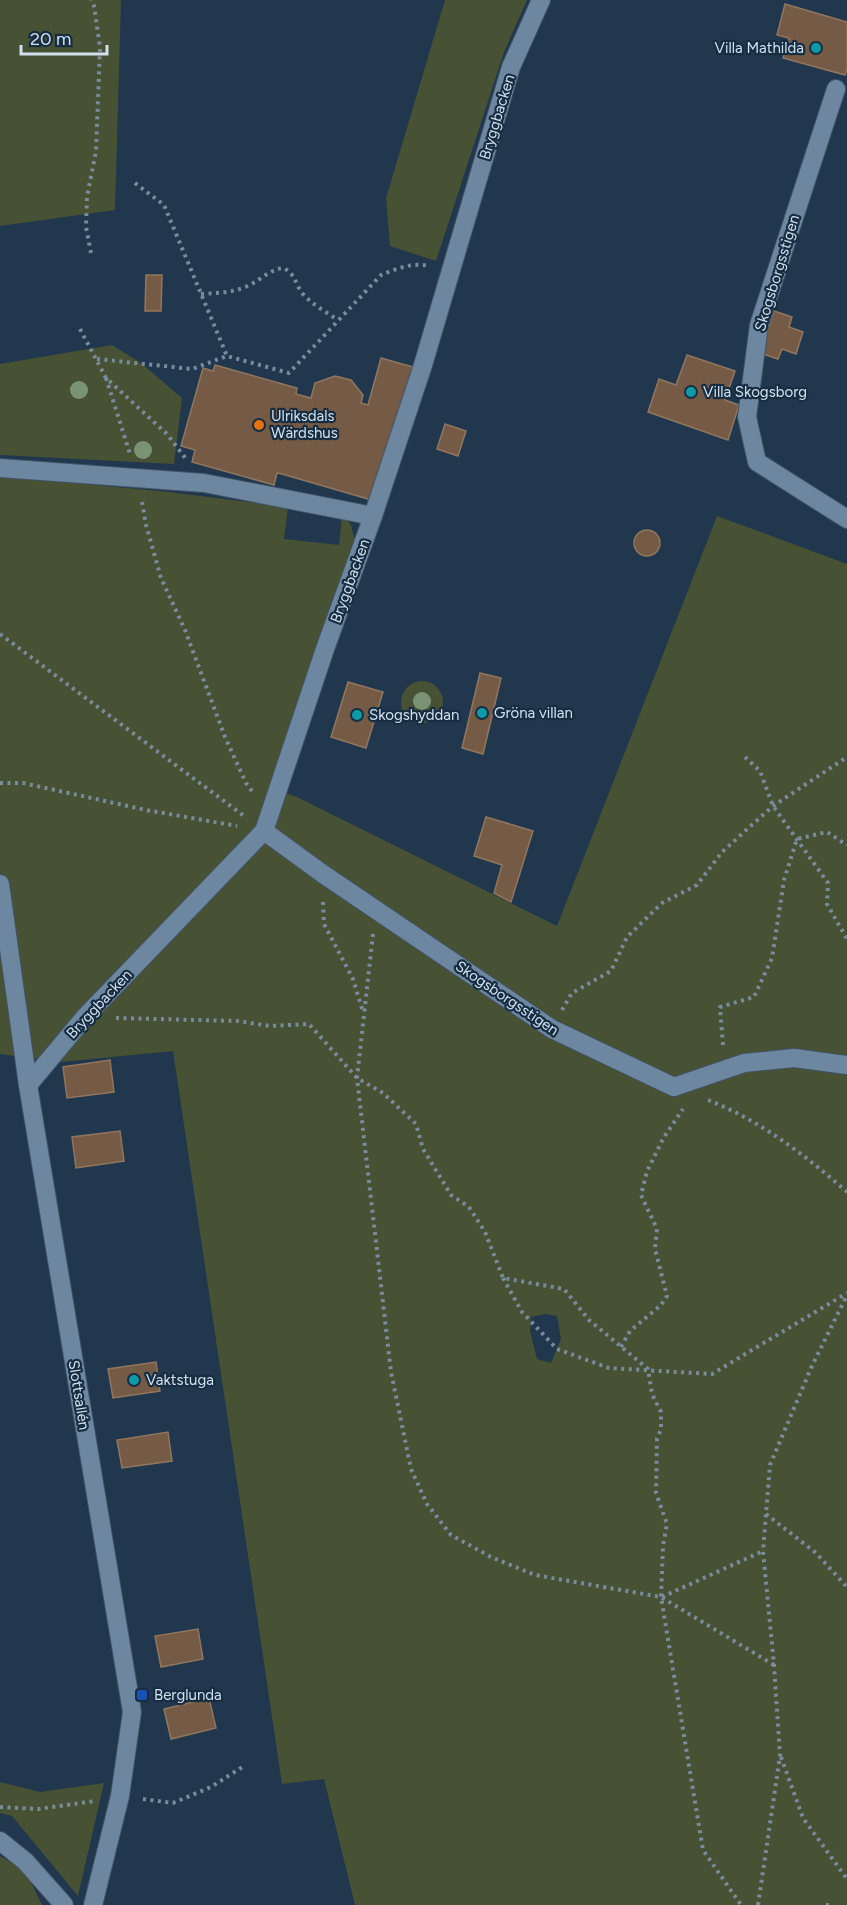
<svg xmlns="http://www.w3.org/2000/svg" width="847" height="1905" viewBox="0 0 847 1905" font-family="Figtree,sans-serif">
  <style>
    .green { fill: #475134; fill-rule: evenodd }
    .building { fill: #755b45; stroke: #91765f; stroke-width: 1.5 }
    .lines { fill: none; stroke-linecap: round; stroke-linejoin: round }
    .minor-casing { stroke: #415467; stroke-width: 20 }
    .path { stroke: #798c9e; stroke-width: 4; stroke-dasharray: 3 4.5; stroke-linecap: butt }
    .minor { stroke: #6e87a0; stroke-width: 18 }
    .tree { fill: #7a9375 }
    .culture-dot { fill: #0f9aa8; stroke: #162d42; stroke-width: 2 }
    .food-dot { fill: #e8710a; stroke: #162d42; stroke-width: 2 }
    .transit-dot { fill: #1a4fb4; stroke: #162d42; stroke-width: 2 }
    .labels { text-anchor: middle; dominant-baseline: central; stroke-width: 4.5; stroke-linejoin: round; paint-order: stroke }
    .poi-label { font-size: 15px; fill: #d2e0ee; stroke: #162d42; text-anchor: start }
    .street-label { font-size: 15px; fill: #d2e0ee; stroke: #162d42 }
  </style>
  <rect width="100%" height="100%" fill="#20374d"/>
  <!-- green -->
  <g class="green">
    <path d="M0,0H121L115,210L0,226Z"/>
    <path d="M445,0H527L504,52L436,261L390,246L386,198Z"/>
    <path d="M112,345L141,363L182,398L174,464L0,455V364Z"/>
    <path d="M0,476L169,492L288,507L284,539L339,545L342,515L351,525L355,541L271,787L299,798L557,926L717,516L847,564V1905H355L324,1779L282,1784L173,1051L61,1062L0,1054ZM545,1314L557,1316L561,1339L551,1363L537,1359L530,1331L531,1317Z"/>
    <circle cx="422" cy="702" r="21"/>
    <path d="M0,1782L40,1792L104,1783L78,1896L12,1816L0,1813Z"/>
    <path d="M0,1856L25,1870L42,1905H0Z"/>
  </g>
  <!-- building -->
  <g class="building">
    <path d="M785,4L847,22V69L845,75L783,58L789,38L777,35Z"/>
    <path d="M146,275H162L161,311H145Z"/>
    <path d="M774,311L792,317L789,327L803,332L796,354L782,349L778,359L760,353Z"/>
    <path d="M687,355L735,371L725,400L739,405L728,440L648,412L659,379L676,385Z"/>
    <path d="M381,358L413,367L375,501L282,474L277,473L274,485L192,462L195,450L181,446L203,368L213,371L215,365L297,388L296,394L311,398L315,383L335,376L351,380L363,395L361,403L368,405Z"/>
    <path d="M445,424L466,431L458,456L437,449Z"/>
    <circle cx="647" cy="543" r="13"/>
    <path d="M480,673L501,678L483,754L462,748Z"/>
    <path d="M348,682L383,692L366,748L331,737Z"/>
    <path d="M486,817L533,831L511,902L494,893L502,865L474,856Z"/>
    <path d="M110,1060L114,1092L67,1098L63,1067Z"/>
    <path d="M120,1131L124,1161L76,1168L72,1137Z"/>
    <path d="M156,1362L160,1391L113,1398L108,1369Z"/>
    <path d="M168,1432L172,1461L122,1468L117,1440Z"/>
    <path d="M198,1629L203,1659L161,1667L155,1636Z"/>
    <path d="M209,1698L216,1728L171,1739L164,1709Z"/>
  </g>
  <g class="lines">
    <!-- minor casing -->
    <g class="minor-casing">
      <g id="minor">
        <path d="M836,89L759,325L747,417L757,462L847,519"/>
        <path d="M0,468L204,483L373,516"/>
        <path d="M264,831L323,874L552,1029L674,1087L744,1063L794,1058L847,1065"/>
        <path d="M0,884L28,1085L132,1712L120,1796L93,1905"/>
        <path d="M28,1085L85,1017L264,831L325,649L373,516L423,365L511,67L541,0"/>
        <path d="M0,1841L25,1861L64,1905"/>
      </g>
    </g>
    <!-- path -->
    <g class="path">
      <path d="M135,183L164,205L227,356"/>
      <path d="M91,253L86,227L87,197L96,151L100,47L94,6L91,0"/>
      <path d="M201,294C216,293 231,293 245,287C259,282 269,269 284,268C297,276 294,283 303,294C313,305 326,312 338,320"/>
      <path d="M80,329L106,378L167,434L186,459"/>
      <path d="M97,359L192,369L227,356L289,373L381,275C396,269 412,262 428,266"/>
      <path d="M106,378L130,454"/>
      <path d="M142,502L146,525L161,578L185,630L225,737L246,783L252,791"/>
      <path d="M0,634L244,816"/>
      <path d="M745,757L760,771L773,806L828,883L827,904L847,939"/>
      <path d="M0,783H23L146,810L237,826"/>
      <path d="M323,902L324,924L353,979L363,1012"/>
      <path d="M373,934L357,1078L391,1372L411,1469L427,1504L451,1535L491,1557L535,1575L661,1597L774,1665"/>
      <path d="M562,1010L572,993L611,971L627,937L662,903L697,885L722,852L773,806L847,757"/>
      <path d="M116,1018L238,1021L270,1026L309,1024L357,1078L383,1093L416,1124L423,1149L451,1195L469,1207L485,1232L503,1278L564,1289L589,1320L648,1369L652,1394L661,1412V1429L657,1439L656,1493L667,1524L663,1546L661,1597L703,1850L741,1905"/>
      <path d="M723,1045L720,1007L754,997L772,958L784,880L797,839L827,832L847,845"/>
      <path d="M708,1100C761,1121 805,1155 847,1192"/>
      <path d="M503,1278L522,1312L557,1349L609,1368L712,1374L847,1293"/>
      <path d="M621,1347L630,1331L661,1305L667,1296L655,1249L657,1229L641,1195L647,1171L664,1137L683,1109"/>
      <path d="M766,1514L816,1553L847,1587"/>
      <path d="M662,1597L763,1551"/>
      <path d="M781,1757L803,1818L847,1879"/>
      <path d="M143,1799L173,1803L211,1787L244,1766"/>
      <path d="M0,1807L38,1809L95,1801"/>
      <path d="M758,1905L780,1756L774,1665L763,1551L770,1465L811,1368L847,1295"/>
      <path d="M826,1905H833"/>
    </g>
    <!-- minor -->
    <use href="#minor" class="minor"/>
  </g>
  <!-- trees -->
  <g class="tree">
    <circle cx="79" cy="390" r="9"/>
    <circle cx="143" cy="450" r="9"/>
    <circle cx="422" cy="701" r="9"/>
  </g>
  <!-- markers -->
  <g class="culture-dot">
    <circle cx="816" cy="48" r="6"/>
    <circle cx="691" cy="392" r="6"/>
    <circle cx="482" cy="713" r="6"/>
    <circle cx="357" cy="715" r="6"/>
    <circle cx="134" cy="1380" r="6"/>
  </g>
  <circle class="food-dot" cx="259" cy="425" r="6"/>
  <rect class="transit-dot" x="136" y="1689" width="12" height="12" rx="3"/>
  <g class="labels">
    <!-- poi labels -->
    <g class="poi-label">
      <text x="804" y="48" text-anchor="end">Villa Mathilda</text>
      <text x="703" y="392">Villa Skogsborg</text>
      <text x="271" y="416">Ulriksdals<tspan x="271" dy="17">Wärdshus</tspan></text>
      <text x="494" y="713">Gröna villan</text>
      <text x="369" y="715">Skogshyddan</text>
      <text x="146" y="1380">Vaktstuga</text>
      <text x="154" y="1695">Berglunda</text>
    </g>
    <!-- street labels -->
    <g class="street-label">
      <text transform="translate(497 117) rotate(-73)">Bryggbacken</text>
      <text transform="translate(777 273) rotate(-73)">Skogsborgsstigen</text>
      <text transform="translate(350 581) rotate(-70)">Bryggbacken</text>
      <text transform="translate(507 998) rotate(34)">Skogsborgsstigen</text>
      <text transform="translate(99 1004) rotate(-47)">Bryggbacken</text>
      <text transform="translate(79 1395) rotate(81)">Slottsallén</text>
    </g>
  </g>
  <!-- scale -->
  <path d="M21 45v9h86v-9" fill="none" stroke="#d2e0ee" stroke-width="3"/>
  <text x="30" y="45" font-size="18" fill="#d2e0ee" stroke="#162d42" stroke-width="4.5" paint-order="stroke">20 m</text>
</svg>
